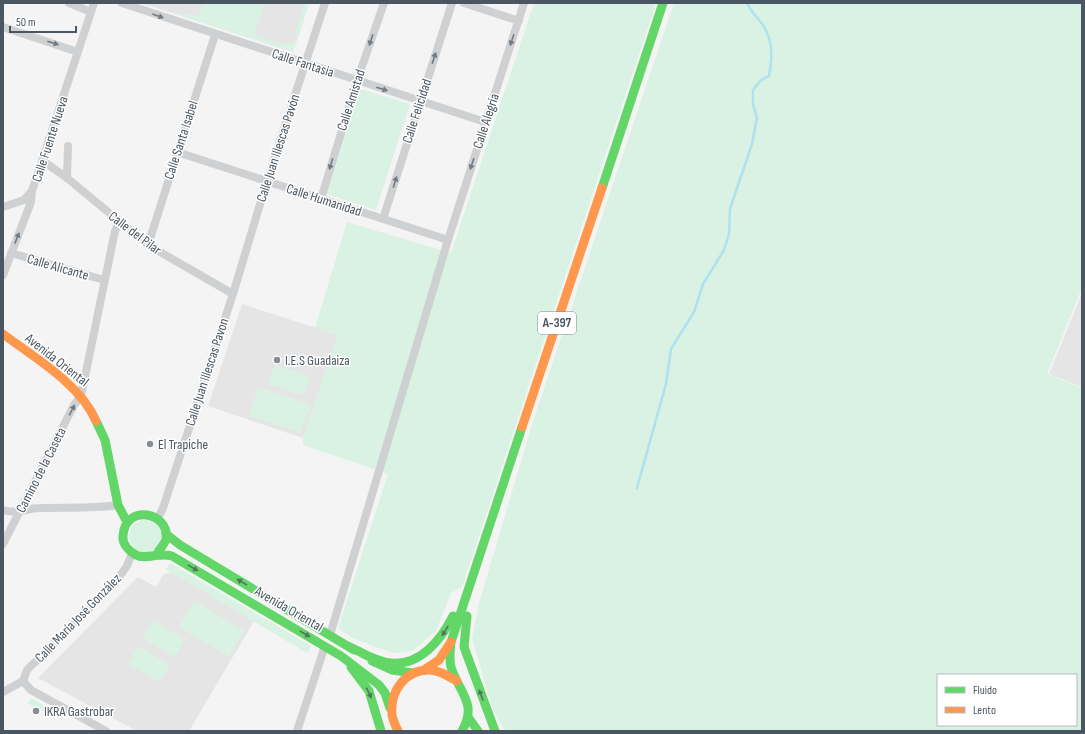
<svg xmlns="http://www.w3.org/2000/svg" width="1085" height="734" viewBox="0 0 1085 734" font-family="'Sofia Sans Condensed',sans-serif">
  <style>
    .education { fill: #e6e5e6 }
    .green { fill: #d9f2e3; fill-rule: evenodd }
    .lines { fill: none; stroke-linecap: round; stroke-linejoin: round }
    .stream { stroke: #aee2f0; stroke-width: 2.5 }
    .street { stroke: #ced0d2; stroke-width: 8 }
    .fast { stroke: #63d668; stroke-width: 9 }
    .slow { stroke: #ff974d; stroke-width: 9 }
    .oneway { fill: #727b83 }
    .oneway2 { fill: #507663 }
    .poi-dot { fill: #868d94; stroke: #fff; stroke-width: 1.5 }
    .labels { text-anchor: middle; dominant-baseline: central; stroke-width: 3; stroke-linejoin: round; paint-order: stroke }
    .shield { fill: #fff; stroke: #808990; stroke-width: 1 }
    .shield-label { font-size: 13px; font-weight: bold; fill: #4a5661 }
    .street-label { font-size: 14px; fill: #4a5661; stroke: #fff }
    .poi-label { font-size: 14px; fill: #4a5661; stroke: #fff; text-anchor: start }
  </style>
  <rect width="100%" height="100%" fill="#f4f4f4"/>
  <!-- education -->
  <g class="education">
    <path d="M141,3H309L293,52Z"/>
    <path d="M1082,293V387L1049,374Z"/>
    <path d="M242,304L338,335L303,438L208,406Z"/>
    <path d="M171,572L254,621L189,731H137L38,678L138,577L156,587L163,575Z"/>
  </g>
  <!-- green -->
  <g class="green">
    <path d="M203,3H265L254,35L282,44L297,41L293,52L176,14H190L198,17Z"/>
    <path d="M305,3H309L299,35L295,34Z"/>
    <path d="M534,3H656L462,587L451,593L436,631L412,651L395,653L381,649L352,638L338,628L388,474L303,445V438L338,335L315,328L347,222L451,253Z"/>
    <path d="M674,3H1082V288L1047,374L1082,388V731H505L493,710L472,639L479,603L533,421ZM938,675H1076V725H938Z"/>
    <path d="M360,89L410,104L376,210L327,194Z"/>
    <path d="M275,365L310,376L303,395L268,384Z"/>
    <path d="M258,387L311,405L301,433L249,416Z"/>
    <circle cx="145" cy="536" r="16"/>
    <path d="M170,563L311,646L307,653L166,569Z"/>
    <path d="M194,601L244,631L229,657L179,627Z"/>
    <path d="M153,621L185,639L175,657L143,639Z"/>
    <path d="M138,646L170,665L160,682L128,664Z"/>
    <path d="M31,698L49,709L47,713L28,704Z"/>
  </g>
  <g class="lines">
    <!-- stream -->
    <path class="stream" d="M637,488L666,384L671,349L694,312L703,284L724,250L729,234L730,209L752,144L757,118L753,104V90L761,80L769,76C773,55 773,38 760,21C755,15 750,10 747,3"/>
    <!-- street -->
    <g class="street">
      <path d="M69,3L91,12"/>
      <path d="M122,3L485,122"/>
      <path d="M464,3L519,21"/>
      <path d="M3,27L78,52"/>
      <path d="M177,152L448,240"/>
      <path d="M43,161L67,178L148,245L233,294"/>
      <path d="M67,178L68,146"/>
      <path d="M321,199L357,81L384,3"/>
      <path d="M3,207L24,200L32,191"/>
      <path d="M383,219L452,3"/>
      <path d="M148,245L215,35"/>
      <path d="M11,253L104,280"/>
      <path d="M3,275L31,202L32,191L94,3"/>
      <path d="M3,510C22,515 24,508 40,508C66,507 92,509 118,505"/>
      <path d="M158,518L163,508L233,294L267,181L325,3"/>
      <path d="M3,544L74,405L81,396L115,231L119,223"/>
      <path d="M330,635L448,240L524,3"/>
      <path d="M23,681L27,670L114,584L127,566L132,553"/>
      <path d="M23,681L31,690L106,731"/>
      <path d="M3,692L23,681"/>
      <path d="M297,731L325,646"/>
    </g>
    <!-- fast -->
    <g class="fast">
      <path d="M602,188L663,3"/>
      <path d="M96,421L105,440L118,505L127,522"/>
      <path d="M166,534L180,545L354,650"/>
      <path d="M158,552C161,548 165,543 166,539C170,512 125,503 123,536C122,544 129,551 136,555C146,560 159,552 172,556L341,656L379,685L385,693L390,708"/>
      <path d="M467,616L464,647L495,731"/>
      <path d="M348,646C361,652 376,662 391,663C420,666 441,640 453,616"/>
      <path d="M372,661L392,670L413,673"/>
      <path d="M351,667L369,691L381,731"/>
      <path d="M468,717L478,731"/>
      <path d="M462,731C478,703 459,693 451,667C449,659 450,650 451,642L522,427"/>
    </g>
    <!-- slow -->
    <g class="slow">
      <path d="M3,334C35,358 80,384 96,421"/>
      <path d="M522,427L602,188"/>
      <path d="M424,670L439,660L451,642"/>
      <path d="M398,731C396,726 392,719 392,714C390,691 405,670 429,670C439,670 448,676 457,681"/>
    </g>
  </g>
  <!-- one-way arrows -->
  <defs><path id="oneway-solid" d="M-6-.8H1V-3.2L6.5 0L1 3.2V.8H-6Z"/></defs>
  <g class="oneway">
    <use href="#oneway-solid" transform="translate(158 16) rotate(19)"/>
    <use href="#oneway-solid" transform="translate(371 40) rotate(109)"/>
    <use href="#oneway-solid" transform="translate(512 40) rotate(108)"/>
    <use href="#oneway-solid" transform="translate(53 43) rotate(18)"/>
    <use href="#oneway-solid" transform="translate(434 58) rotate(-72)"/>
    <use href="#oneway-solid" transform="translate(382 89) rotate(18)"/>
    <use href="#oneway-solid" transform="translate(331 164) rotate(107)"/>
    <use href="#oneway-solid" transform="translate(472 164) rotate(108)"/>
    <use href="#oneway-solid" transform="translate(395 182) rotate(-73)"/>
    <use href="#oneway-solid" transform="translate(17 238) rotate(-69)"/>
    <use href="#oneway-solid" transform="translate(72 410) rotate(-62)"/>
  </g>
  <g class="oneway2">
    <use href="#oneway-solid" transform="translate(193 568) rotate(31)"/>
    <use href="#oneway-solid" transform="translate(242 582) rotate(-149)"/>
    <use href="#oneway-solid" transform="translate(445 631) rotate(122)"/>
    <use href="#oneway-solid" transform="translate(305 634) rotate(30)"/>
    <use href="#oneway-solid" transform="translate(369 693) rotate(64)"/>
    <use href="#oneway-solid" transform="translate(481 695) rotate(-110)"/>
  </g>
  <!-- markers -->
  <g class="poi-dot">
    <circle cx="277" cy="360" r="4"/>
    <circle cx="150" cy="444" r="4"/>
    <circle cx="36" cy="711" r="4"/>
  </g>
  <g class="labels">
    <!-- shield labels -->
    <rect class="shield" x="538" y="312" width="38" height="22" rx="3"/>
    <g class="shield-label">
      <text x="557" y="323">A-397</text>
    </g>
    <!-- street labels -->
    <g class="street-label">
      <text transform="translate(303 63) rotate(18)">Calle Fantasia</text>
      <text transform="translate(351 100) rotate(-72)">Calle Amistad</text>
      <text transform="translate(417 111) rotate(-72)">Calle Felicidad</text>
      <text transform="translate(486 121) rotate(-72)">Calle Alegría</text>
      <text transform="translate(50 139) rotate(-72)">Calle Fuente Nueva</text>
      <text transform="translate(181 140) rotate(-72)">Calle Santa Isabel</text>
      <text transform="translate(278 148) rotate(-72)">Calle Juan Illescas Pavón</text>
      <text transform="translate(324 200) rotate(18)">Calle Humanidad</text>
      <text transform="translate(135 233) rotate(37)">Calle del Pilar</text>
      <text transform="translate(58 267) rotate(16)">Calle Alicante</text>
      <text transform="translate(57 360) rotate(38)">Avenida Oriental</text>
      <text transform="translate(207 372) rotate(-72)">Calle Juan Illescas Pavon</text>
      <text transform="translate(41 470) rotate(-63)">Camino de la Caseta</text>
      <text transform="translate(289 609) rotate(30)">Avenida Oriental</text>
      <text transform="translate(78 618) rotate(-46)">Calle María José González</text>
    </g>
    <!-- poi labels -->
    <g class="poi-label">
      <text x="285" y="360">I.E.S Guadaiza</text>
      <text x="158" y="444">El Trapiche</text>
      <text x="44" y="711">IKRA Gastrobar</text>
    </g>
  </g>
  <!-- border -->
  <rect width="1085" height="734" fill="none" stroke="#4a5661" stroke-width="8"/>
  <!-- legend -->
  <rect x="937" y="674" width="140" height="52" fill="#ffffff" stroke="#b7bbc0"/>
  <rect x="945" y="687" width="20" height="6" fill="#63d668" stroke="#b7bbc0"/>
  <text x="973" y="694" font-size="12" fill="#4a5661">Fluido</text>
  <rect x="945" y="707" width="20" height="6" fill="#ff974d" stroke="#b7bbc0"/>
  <text x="973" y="714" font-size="12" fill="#4a5661">Lento</text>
  <!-- scale -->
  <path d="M10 26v6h66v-6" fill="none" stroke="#4a5661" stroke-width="2"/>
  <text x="16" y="26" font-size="12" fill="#4a5661" stroke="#ffffff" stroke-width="3" paint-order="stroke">50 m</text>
</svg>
